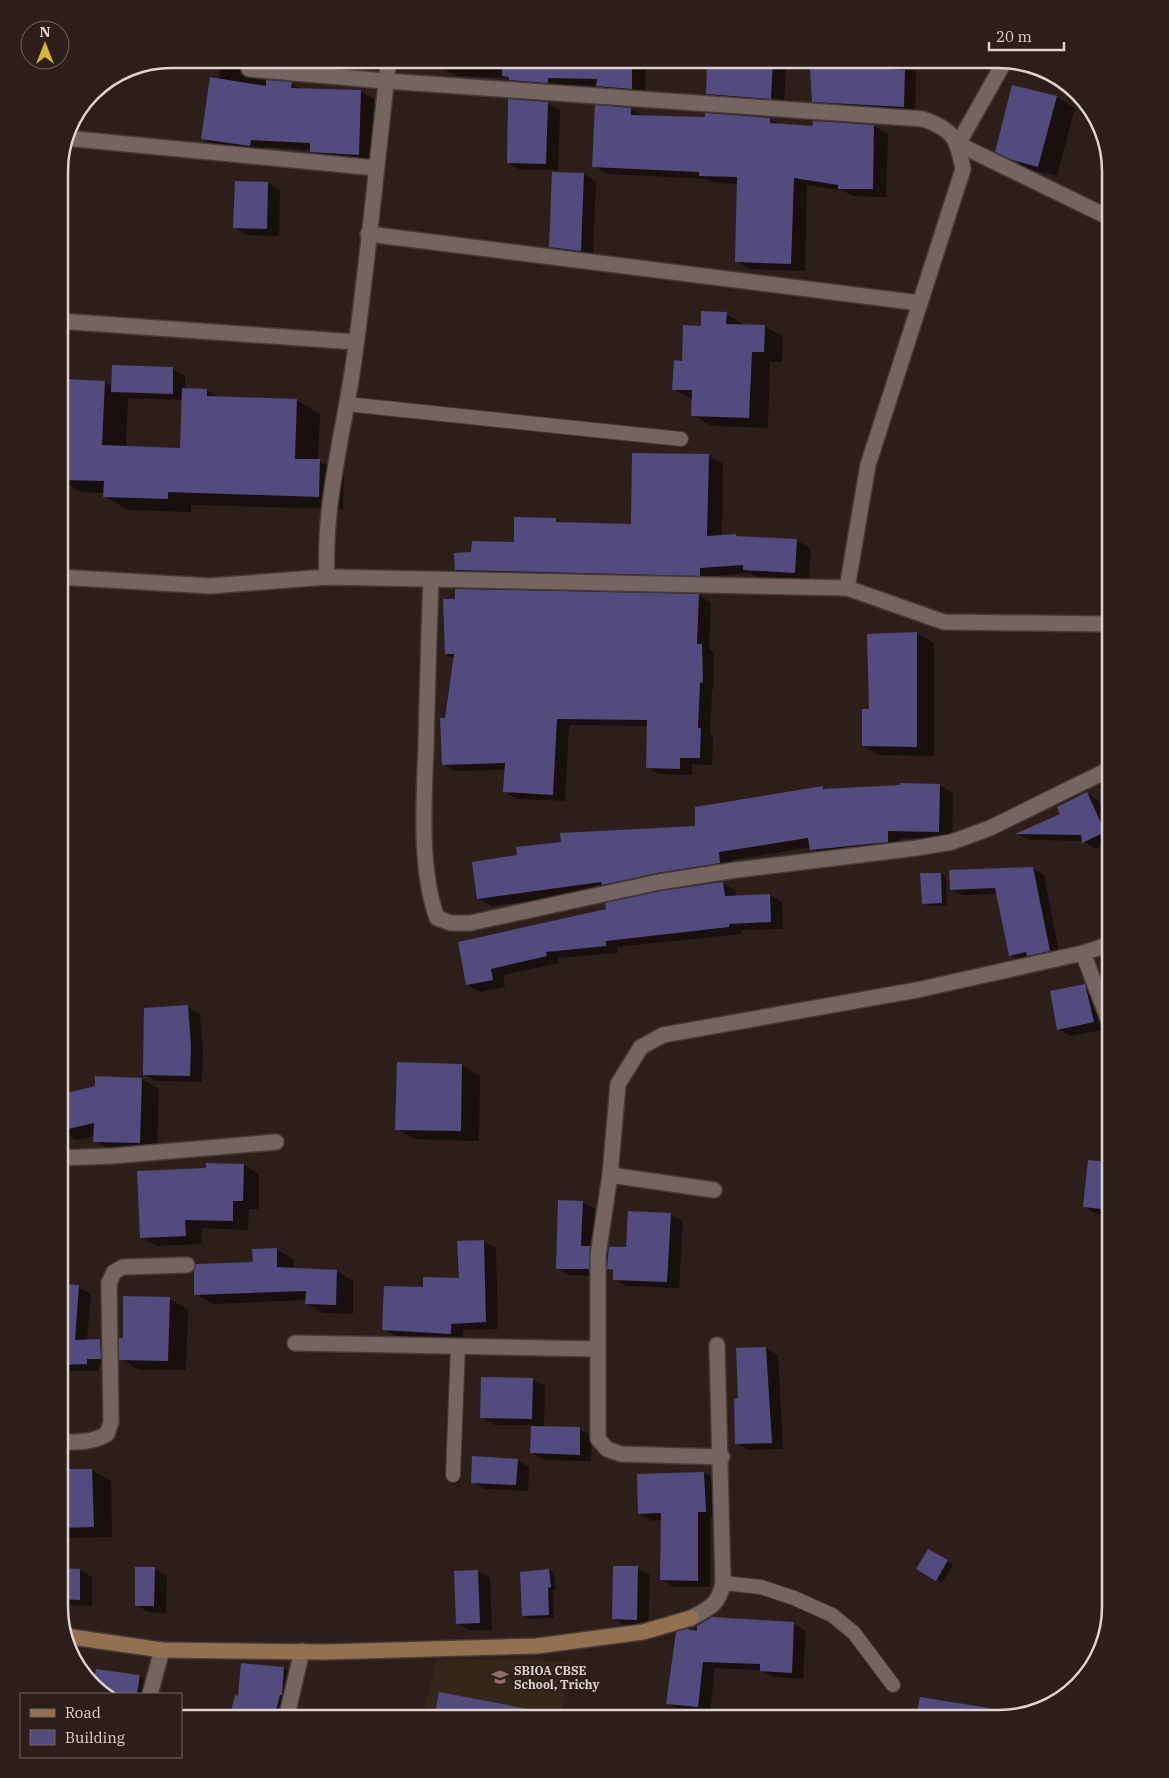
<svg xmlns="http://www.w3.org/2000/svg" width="1169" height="1778" viewBox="0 0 1169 1778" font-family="'IBM Plex Serif',serif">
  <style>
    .education { fill: #34271a }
    .shadow { fill: #0007; fill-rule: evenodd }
    .building { fill: #534a7e }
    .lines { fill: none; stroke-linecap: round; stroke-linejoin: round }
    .lane-casing { stroke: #443a36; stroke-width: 16 }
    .street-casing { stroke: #443a36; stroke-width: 18 }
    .secondary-casing { stroke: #443a36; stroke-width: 18 }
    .lane { stroke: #75655f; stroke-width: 14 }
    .street { stroke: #75655f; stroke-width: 15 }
    .secondary { stroke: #937050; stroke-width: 15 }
    .labels { text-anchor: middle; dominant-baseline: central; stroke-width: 4; stroke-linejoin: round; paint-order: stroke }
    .poi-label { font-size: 12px; font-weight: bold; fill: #ddd4d0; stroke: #2c1f1a; text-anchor: start }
    .rim { fill: none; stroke: #ddd4d0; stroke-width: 2.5 }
  </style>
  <rect width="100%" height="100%" fill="#2c1f1a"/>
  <!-- education -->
  <path class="education" d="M437,1660L571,1661L560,1719H422Z"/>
  <!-- shadow -->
  <g class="shadow">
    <path d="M220,59H279V68L253,76L254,79L291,83L303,90L360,91L374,99L372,162L325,159L311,150L265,147L264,153L216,146L202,138L219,80Z"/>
    <path d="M443,59H646L645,96L612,94L598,86L562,85V90L524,88L510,78L456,76L442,68Z"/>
    <path d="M708,59H786L784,106L720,101L707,94Z"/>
    <path d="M905,66L916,72L915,112L824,107L813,101L811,70Z"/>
    <path d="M1056,97L1075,108L1057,176L1031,170L997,151Z"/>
    <path d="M547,103L560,110L558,170H520L508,162Z"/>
    <path d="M597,107L631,109L644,116L706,119V114L770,119L781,125L814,128L874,126L888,134L886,197L853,196L843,191L807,185L805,271L750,269L736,261L738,184L714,183L708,179L607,174L594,166Z"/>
    <path d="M584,174L596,181L593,257L563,254L550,246Z"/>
    <path d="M268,183L280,190L279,236L247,235L235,228Z"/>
    <path d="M726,313L745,326H765L783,337L782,362H770L768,428L711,426L693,415L692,400L674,389L683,362L702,327Z"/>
    <path d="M113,367L173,369L185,376V389L207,390L221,398L296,400L320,414L318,461L344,474L343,509L191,505V512L128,510L104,496L105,493L81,492L70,485H59V392H66L104,382L113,387ZM128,398L183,400L181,449L126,447Z"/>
    <path d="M709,456L723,464L722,536L796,540L811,548L809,580L759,578L750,573L714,576V583L470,578L456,570L473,553L515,543V518L556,519L564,524L632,525Z"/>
    <path d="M457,590L699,595L711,603L709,650L714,652V689H712L710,734L713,736L712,765L692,764V775L659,774L647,767L648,726L569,725L565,801L517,799L505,792L506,770L455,771L443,764L446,719L455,659L446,654L457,600Z"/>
    <path d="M917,633L934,643V756L880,755L863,746L870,710L868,636Z"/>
    <path d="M939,785L953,793L952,839L901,838L902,849L824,857L811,847L732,860L733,870L613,890L492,906L479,899L822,787L827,790Z"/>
    <path d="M1087,794L1099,801L1110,825V842L1095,849L1083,841L1029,840L1018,834L1062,814Z"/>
    <path d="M1033,868L1044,875L1060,957L1021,962L1010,955L998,894L962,895L951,889Z"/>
    <path d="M940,874L946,877L947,906H929L923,903Z"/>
    <path d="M723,883L735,890L736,896L770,895L782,902L783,929L741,930V934L617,947L618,953L558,958L559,963L503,975L505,987L480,992L467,985L459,943Z"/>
    <path d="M1085,985L1097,992L1106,1029L1071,1036L1059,1029Z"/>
    <path d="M188,1007L200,1014L203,1052L202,1082L156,1081L144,1074Z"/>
    <path d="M462,1065L480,1076L479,1141L415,1139L397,1129Z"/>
    <path d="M97,1078L142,1079L159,1089L157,1152L112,1151L95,1141V1136L76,1140L59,1130V1096L96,1087Z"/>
    <path d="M1089,1161L1110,1163V1215L1096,1214L1084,1207Z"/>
    <path d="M244,1165L259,1174V1209H249L248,1230L201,1228L202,1244L157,1246L141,1237L207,1169Z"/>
    <path d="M582,1202L595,1209L593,1249L601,1276L569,1275L557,1268Z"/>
    <path d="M670,1214L683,1221L679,1288L626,1286L614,1279V1272L609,1269L628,1249Z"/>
    <path d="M483,1241L496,1248L498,1329L463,1330V1340L396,1336L384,1329L424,1289L460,1279Z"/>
    <path d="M276,1249L293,1259L294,1269L337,1271L353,1281V1314L323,1313L306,1303L307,1300L213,1304L196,1294Z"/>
    <path d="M59,1285L78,1287L91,1294L87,1340H100L112,1347L113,1366L99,1365V1371H69L59,1366Z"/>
    <path d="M169,1299L188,1309L186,1370H139L121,1359L124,1340Z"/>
    <path d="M766,1348L778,1355L783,1449L749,1450L736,1443L739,1400Z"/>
    <path d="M532,1379L545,1386L544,1428L580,1429L592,1436L591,1461L544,1460L532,1453V1425H494L482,1417Z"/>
    <path d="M517,1460L529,1467L528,1491L485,1489L473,1482Z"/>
    <path d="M59,1470H92L111,1481L112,1537L59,1538Z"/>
    <path d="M704,1473L716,1480L717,1518H710V1587H674L662,1580V1520L652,1521L639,1514Z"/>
    <path d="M929,1551L953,1565L942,1583L918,1569Z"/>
    <path d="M637,1568L650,1575L648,1626H626L613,1618Z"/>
    <path d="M59,1569L80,1570L92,1577V1606L66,1605L59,1601Z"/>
    <path d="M155,1569L167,1576L166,1613L148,1612L136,1605Z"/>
    <path d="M548,1570L554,1573L556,1590H553L554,1618L529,1619L524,1615Z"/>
    <path d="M478,1571L490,1578L492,1630H469L457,1623Z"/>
    <path d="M712,1619L794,1624L806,1631L803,1679L773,1677L761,1670L715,1668L710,1713L679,1710L668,1703L698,1632Z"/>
    <path d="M284,1668L296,1675L288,1719H230L235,1697L239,1698Z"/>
    <path d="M97,1670L140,1676L152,1683L151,1694H103L95,1685Z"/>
    <path d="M440,1693L553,1716L559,1719H435Z"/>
  </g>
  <!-- building -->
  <g class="building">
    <path d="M502,59H632V89L596,86L597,79L548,78V83L509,80V77L502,76Z"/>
    <path d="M707,59H773L771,99L706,94Z"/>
    <path d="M845,59H873L872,68L905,70L904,107L812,102L810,68L845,67Z"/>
    <path d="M210,77L266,86V80L292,82L291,88L361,90L359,155L310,152V143L251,140L250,146L201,139Z"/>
    <path d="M1012,85L1057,96L1038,167L1012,160L995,152Z"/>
    <path d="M508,99L548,102L546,164L507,163Z"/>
    <path d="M595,105L631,108V115L705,117V113L770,118V123L813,126V121L874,125L873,189H838V185L794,178L791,264L735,262L737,177L699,176V172L592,167Z"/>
    <path d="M552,172L584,173L581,251L549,247Z"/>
    <path d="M235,181L268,182L267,229L233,228Z"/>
    <path d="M701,311L727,312L726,324L765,325L764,352H752L749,418L691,416L692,390H672L674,360L682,361L683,325L701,326Z"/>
    <path d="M112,365L173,367V394L111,392Z"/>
    <path d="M66,379L105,381L102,445L180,448L182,388L207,389V396L297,399L295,459H320L319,497L168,492V499L103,497L104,481L59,480V391H65Z"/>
    <path d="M632,453L709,454L707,536L736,534V536L797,539L795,573L743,570V565L700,568V576L455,570L454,553L471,552L472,541L514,542V517L556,518V522L631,524Z"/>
    <path d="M455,589L699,594L697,644H702L703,682L700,683L698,728H701L700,758H680V769L646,768L647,720L557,719L553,795L503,792L505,763L442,765L440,718H445L454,654H445L443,599H455Z"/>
    <path d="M917,632V747L862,746V709H869L867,634Z"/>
    <path d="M900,783L940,784L939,832L888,831V842L810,850L808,838L719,852L720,863L657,873L602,885L601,882L477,899L472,862L517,855L516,847L561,842L560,833L695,826V807L823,786V789L900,785Z"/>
    <path d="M1087,792L1105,832L1082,843L1081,835L1015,834L1060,814L1057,807Z"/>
    <path d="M1033,867L1050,951L1027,956L1026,952L1009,956L995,888L950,890L949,870Z"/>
    <path d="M920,873H941L942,903L922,904Z"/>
    <path d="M723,882L725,896L770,894L771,922L729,924V927L606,941V946L546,952L547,956L491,969L493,980L466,985L458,942L606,909L605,903L661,891Z"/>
    <path d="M1085,984L1094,1022L1057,1030L1050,991Z"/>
    <path d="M188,1005L191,1045L190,1076L143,1075L144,1008Z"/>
    <path d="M397,1062L462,1064L461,1131L395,1130Z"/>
    <path d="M95,1076L142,1078L140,1143L93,1142L94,1123L59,1131V1095L95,1086Z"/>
    <path d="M1088,1160L1110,1162V1210L1083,1207Z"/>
    <path d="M206,1163L244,1164L243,1201H233V1221L185,1220L186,1236L140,1238L137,1171L206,1168Z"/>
    <path d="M558,1200L583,1201L581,1246H590L589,1269H556Z"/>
    <path d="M628,1211L671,1213L667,1282L613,1280V1270L607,1269L609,1247H626Z"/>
    <path d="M484,1240L486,1322L451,1324V1334L382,1330L384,1286L423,1287V1277L459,1278L457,1241Z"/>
    <path d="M277,1248V1267L337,1270L336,1305L305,1304L306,1291L194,1295V1271L196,1264L253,1262L252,1249Z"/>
    <path d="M59,1284L79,1285L75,1340L100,1339L101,1359H87V1364L59,1365Z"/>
    <path d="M123,1296L170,1297L168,1361L119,1360V1338H123Z"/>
    <path d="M766,1347L772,1443L735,1444L734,1399L738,1398L736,1348Z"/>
    <path d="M481,1377L533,1378L532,1419L480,1418Z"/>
    <path d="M531,1426L580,1427V1455L530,1453Z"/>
    <path d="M472,1456L518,1459L516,1485L471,1483Z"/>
    <path d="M59,1469H92L94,1527L59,1528Z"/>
    <path d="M704,1472L706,1512H698V1581L660,1580L661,1513L638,1514L637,1474Z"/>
    <path d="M928,1549L948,1560L936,1581L916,1569Z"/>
    <path d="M613,1566H638L637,1620L612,1619Z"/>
    <path d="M135,1567H155L154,1606H135Z"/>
    <path d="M59,1568L80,1569V1600L59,1599Z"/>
    <path d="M549,1569L551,1587L548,1588L549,1615L522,1616L520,1572Z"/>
    <path d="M478,1570L480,1623L456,1624L454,1571Z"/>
    <path d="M712,1617L794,1622L792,1673L760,1671V1664L703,1662L698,1707L666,1704L676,1632L686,1629L697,1631V1626Z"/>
    <path d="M241,1663L284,1667L282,1695H280L274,1719H229L235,1695L238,1696Z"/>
    <path d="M96,1669L140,1675L137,1694H103L94,1683Z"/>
    <path d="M439,1692L528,1709L527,1719H434Z"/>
    <path d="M920,1697L989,1708L988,1719H916Z"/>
  </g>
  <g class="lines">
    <!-- lane casing -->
    <g class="lane-casing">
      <g id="lane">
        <path d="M346,404L681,439"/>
        <path d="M453,1475L458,1346"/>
        <path d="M723,1583L761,1587L794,1598L832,1615L854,1633L893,1685"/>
      </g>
    </g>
    <!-- street casing -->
    <g class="street-casing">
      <g id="street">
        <path d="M1006,59L958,144L1110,218"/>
        <path d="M249,69L386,81L923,119C954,130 957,138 963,169L868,465L847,588"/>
        <path d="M65,138L376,168"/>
        <path d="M368,234L920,303"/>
        <path d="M59,321L356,342"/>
        <path d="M59,577L210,586L327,577L847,588L944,622L1110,624"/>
        <path d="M327,577C323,504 344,432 354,360C368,260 377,159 389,59"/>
        <path d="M431,579C429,635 427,691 426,747C424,799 419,869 437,918L451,923H470L659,882L736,870L917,848L952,842L990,828L1110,769"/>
        <path d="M1083,953L1110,1024"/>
        <path d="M59,1158L113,1156L276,1142"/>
        <path d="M610,1175L714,1190"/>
        <path d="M295,1343L597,1349"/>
        <path d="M59,1442C76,1442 92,1443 107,1434L111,1422L109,1283L114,1272L123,1267L187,1265"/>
        <path d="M722,1457L621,1454L607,1449L598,1439V1255L610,1175L618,1084L641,1047L663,1035L917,990L1083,953L1110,944"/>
        <path d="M691,1618C710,1608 719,1604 723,1583L717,1345"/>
        <path d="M150,1694L162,1650"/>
        <path d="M286,1719L302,1651"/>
      </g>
    </g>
    <!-- secondary casing -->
    <g class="secondary-casing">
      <path id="secondary" d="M65,1636L162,1650L325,1652L537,1646L643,1632L691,1618"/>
    </g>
    <!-- lane -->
    <use href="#lane" class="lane"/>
    <!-- street -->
    <use href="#street" class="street"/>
    <!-- secondary -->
    <use href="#secondary" class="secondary"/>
  </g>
  <!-- icons -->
  <defs>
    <g id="school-bare" transform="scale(1.35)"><path d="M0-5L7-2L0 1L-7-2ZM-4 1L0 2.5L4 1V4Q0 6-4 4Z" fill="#8d6e63" stroke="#2c1f1a" stroke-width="2.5" paint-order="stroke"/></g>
  </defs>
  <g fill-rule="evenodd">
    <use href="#school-bare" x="500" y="1677"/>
  </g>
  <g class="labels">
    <!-- poi labels -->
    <g class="poi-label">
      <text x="514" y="1670">SBIOA CBSE<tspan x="514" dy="14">School, Trichy</tspan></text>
    </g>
  </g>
  <!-- crop -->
  <path d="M0 0H1169V1778H0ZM171 68H999A103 103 0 0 1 1102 171V1607A103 103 0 0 1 999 1710H171A103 103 0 0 1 68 1607V171A103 103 0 0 1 171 68Z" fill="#2c1f1a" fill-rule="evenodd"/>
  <path class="rim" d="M171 68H999A103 103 0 0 1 1102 171V1607A103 103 0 0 1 999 1710H171A103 103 0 0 1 68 1607V171A103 103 0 0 1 171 68Z"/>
  <!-- legend -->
  <rect x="20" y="1693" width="162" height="65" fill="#2c1f1a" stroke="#736763"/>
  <rect x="30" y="1709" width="25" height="8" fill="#937050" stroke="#736763"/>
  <text x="65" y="1718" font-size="15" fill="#ddd4d0">Road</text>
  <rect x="30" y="1730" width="25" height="15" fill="#534a7e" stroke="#736763"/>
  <text x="65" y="1743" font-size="15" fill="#ddd4d0">Building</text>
  <!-- north arrow -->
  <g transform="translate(45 45)"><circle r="24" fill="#2c1f1a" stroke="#736763"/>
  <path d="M0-4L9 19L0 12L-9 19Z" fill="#d7b434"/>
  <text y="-8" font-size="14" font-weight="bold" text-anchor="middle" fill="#ddd4d0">N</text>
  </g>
  <!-- scale -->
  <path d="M989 42v8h75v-8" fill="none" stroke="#ddd4d0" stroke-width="2.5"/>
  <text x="996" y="42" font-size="15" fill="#ddd4d0" stroke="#2c1f1a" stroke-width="4" paint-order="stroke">20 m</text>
</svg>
